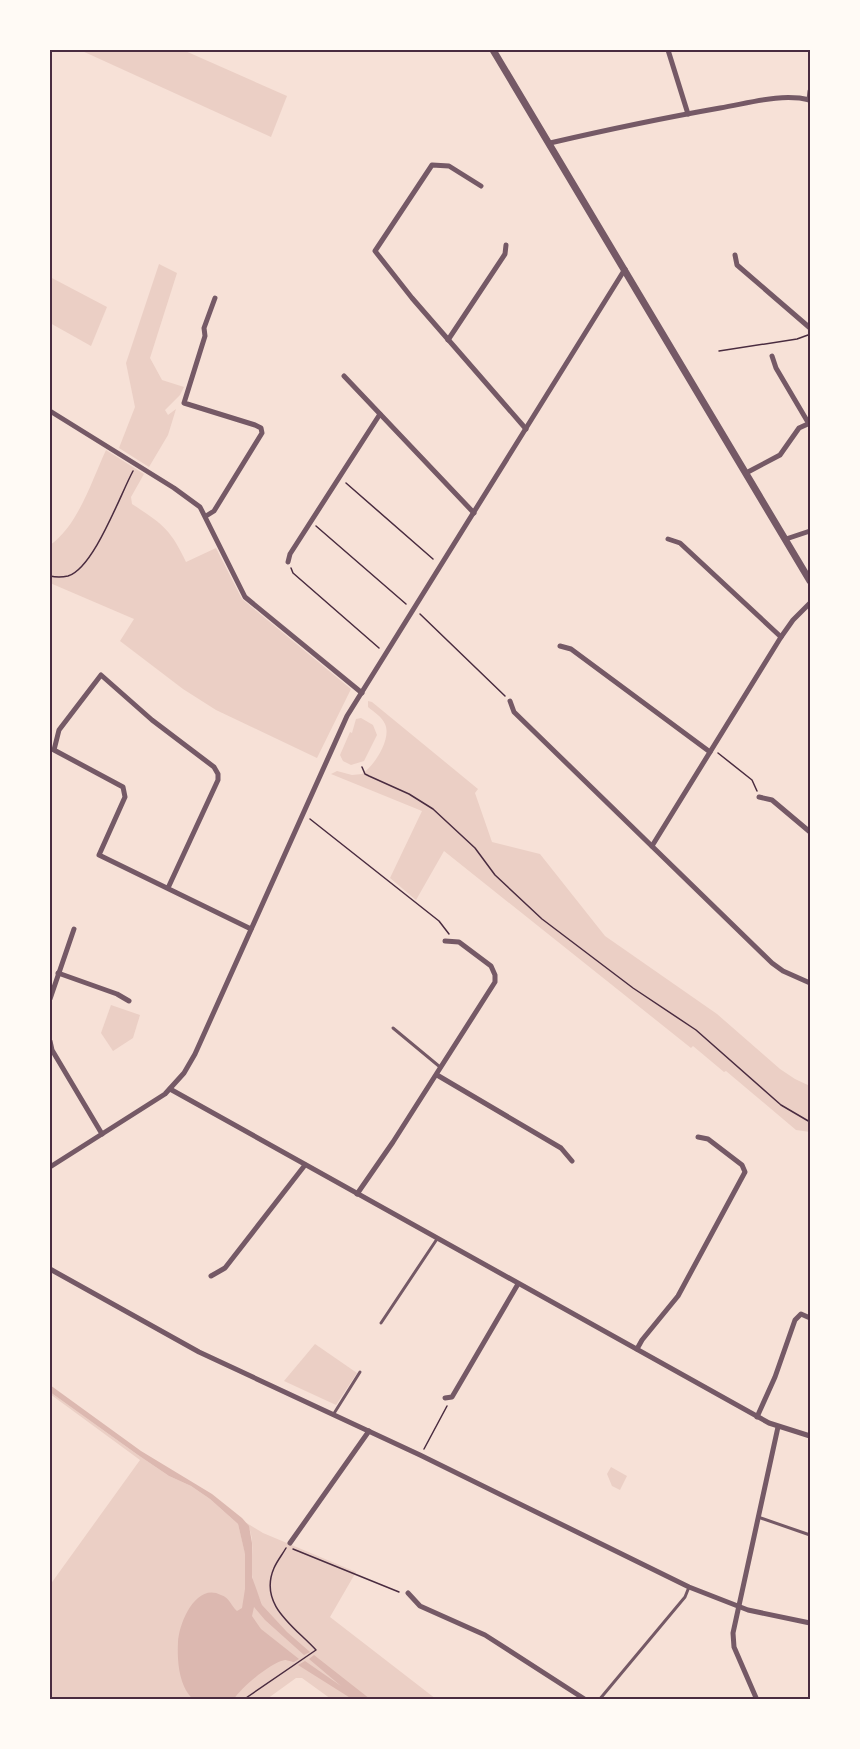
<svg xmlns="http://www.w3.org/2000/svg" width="860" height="1749" viewBox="0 0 860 1749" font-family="'Golos Text',sans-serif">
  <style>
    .green { fill: #ebcfc5 }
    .water { fill: #dcb8b0 }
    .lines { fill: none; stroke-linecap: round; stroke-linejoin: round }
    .path { stroke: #4a2c40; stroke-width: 1.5 }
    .service { stroke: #755966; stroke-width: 3 }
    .minor { stroke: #755966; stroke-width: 5 }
    .tertiary { stroke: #755966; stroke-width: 7 }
    .neatline { fill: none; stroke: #4a2c40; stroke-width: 2 }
  </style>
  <rect width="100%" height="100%" fill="#f7e1d7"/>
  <!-- green -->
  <g class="green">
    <path d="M80,50H183L287,96L271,137Z"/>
    <path d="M159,264L177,273L150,358L162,380L184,387L180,395L165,410L168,415L176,409L168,435L149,467L119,448L135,407L126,363Z"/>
    <path d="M50,277L107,307L91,346L50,323Z"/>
    <path d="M106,450L144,474L131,497L132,504C162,524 170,528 186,562L216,548L242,599L351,689L317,758L216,710L183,689L120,641L134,619L50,583V545C78,526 92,480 106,450Z"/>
    <path d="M368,701L372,702L478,789L475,793L492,842L540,854L605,936L717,1014L780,1069L795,1079L810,1086V1132L796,1130L726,1071L724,1072L693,1046L691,1048L444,851L416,900L390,878L422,811L331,774L337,771L352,775L362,774C374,766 392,739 385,724C382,717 374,712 368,707Z"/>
    <path d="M361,718L373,725L377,735L364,761L351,765L343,761L340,755L350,732L352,733L356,719Z"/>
    <path d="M111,1005L140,1015L133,1038L113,1051L101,1033Z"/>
    <path d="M315,1344L357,1373L336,1405L284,1381Z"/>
    <path d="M50,1392L138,1455L169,1476L191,1486L210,1499L238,1524L245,1553V1589L262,1604C258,1595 253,1585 252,1575C250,1558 257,1536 245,1522L263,1533L356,1572L330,1617L436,1699L349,1700L346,1698L345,1699H331L302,1678H296L267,1699H50V1585L140,1460L50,1394Z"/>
    <path d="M611,1467L627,1476L620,1490L612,1486L607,1474Z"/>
  </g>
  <!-- water -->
  <g class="water">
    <path d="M50,1385L141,1451L212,1494L242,1518L249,1526L252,1543V1577L262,1605L287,1632L310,1652L304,1655L265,1620L254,1607L252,1616L261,1629L299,1659L294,1662C293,1662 286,1660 285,1660C271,1662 241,1688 234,1699H193C179,1686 177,1661 178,1642C179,1623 196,1582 221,1595C230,1598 231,1606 237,1611L242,1608L245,1589V1554L238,1524L210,1499L191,1486L169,1476L138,1455L50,1392Z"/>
    <path d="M314,1655L370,1699H352L298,1665L305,1661L341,1686L309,1659Z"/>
  </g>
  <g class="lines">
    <!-- path -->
    <g class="path">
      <path d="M719,351L797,339L808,335"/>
      <path d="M346,483L433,559"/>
      <path d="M316,526L406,604"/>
      <path d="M291,568L293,573L379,648"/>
      <path d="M50,576C55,577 63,577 68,576C94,568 120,495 133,471"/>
      <path d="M420,614L505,696"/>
      <path d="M718,753L752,780L757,791"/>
      <path d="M362,767L365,774L369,776L409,794L433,809L475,848L495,875L542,919L633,988L696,1030L781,1105L810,1122"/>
      <path d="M310,819L439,921L449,934"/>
      <path d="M424,1449L447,1406"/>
      <path d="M293,1549L399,1592"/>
      <path d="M243,1700L316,1650C295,1627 258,1605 274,1568C277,1561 282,1555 286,1548"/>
    </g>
    <!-- service -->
    <g class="service">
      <path d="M393,1028L440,1067"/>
      <path d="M381,1323L437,1239"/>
      <path d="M333,1415L360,1372"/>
      <path d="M758,1517L810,1535"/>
      <path d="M599,1700L685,1597L689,1587"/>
    </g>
    <!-- minor -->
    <g class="minor">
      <path d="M668,50L688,114"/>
      <path d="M809,100L810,91"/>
      <path d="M550,143C606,130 663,118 720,108C750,103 781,93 810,100"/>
      <path d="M481,186L449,166L432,165L375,251L412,298L526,429"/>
      <path d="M735,255L737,265L810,328"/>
      <path d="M448,340L505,254L506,245"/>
      <path d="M772,356L776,368L809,424"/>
      <path d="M344,376L474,513"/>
      <path d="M50,411L174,488L200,507L245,597L362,693"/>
      <path d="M746,473L780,455L799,428L810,423"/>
      <path d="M206,516L214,511L262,433L261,428L255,425L184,403L205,336L204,328L215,298"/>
      <path d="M668,539L680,543L781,637"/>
      <path d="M786,539L810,531"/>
      <path d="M288,562L290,554L380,414"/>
      <path d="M560,646L571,649L710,752"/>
      <path d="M510,701L514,712L772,963L783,971L810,983"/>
      <path d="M759,797L772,800L810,832"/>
      <path d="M652,846L781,637L793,620L810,603"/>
      <path d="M168,888L218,780V774L214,767L152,720L101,675L59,730L54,750L123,787L125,797L99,855L251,929"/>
      <path d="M58,973L117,994L129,1001"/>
      <path d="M50,999L74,929"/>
      <path d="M50,1041L52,1050L102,1134"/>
      <path d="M437,1075L561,1148L572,1161"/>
      <path d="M170,1089L769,1423L810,1436"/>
      <path d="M50,1167L165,1094L184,1073L195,1054L347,716L625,269"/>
      <path d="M357,1194L393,1142L495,982V975L491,966L459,942L445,941"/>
      <path d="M50,1269L199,1352L420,1455L689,1587L748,1610L810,1623"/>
      <path d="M211,1276L225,1268L305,1165"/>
      <path d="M637,1349L642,1340L678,1296L745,1172L742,1165L708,1139L698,1137"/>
      <path d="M445,1398L452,1397L518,1284"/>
      <path d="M757,1417L775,1377L795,1320L801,1314L810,1318"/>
      <path d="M290,1543L369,1431"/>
      <path d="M408,1593L420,1606L485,1635L586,1700"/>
      <path d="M757,1700L734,1647L733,1633L778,1427"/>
    </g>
    <!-- tertiary -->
    <path class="tertiary" d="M493,50L810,581"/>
  </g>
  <!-- border -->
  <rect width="860" height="1749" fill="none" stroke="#fffaf5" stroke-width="102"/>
  <rect x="51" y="51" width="758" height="1647" class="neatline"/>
</svg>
